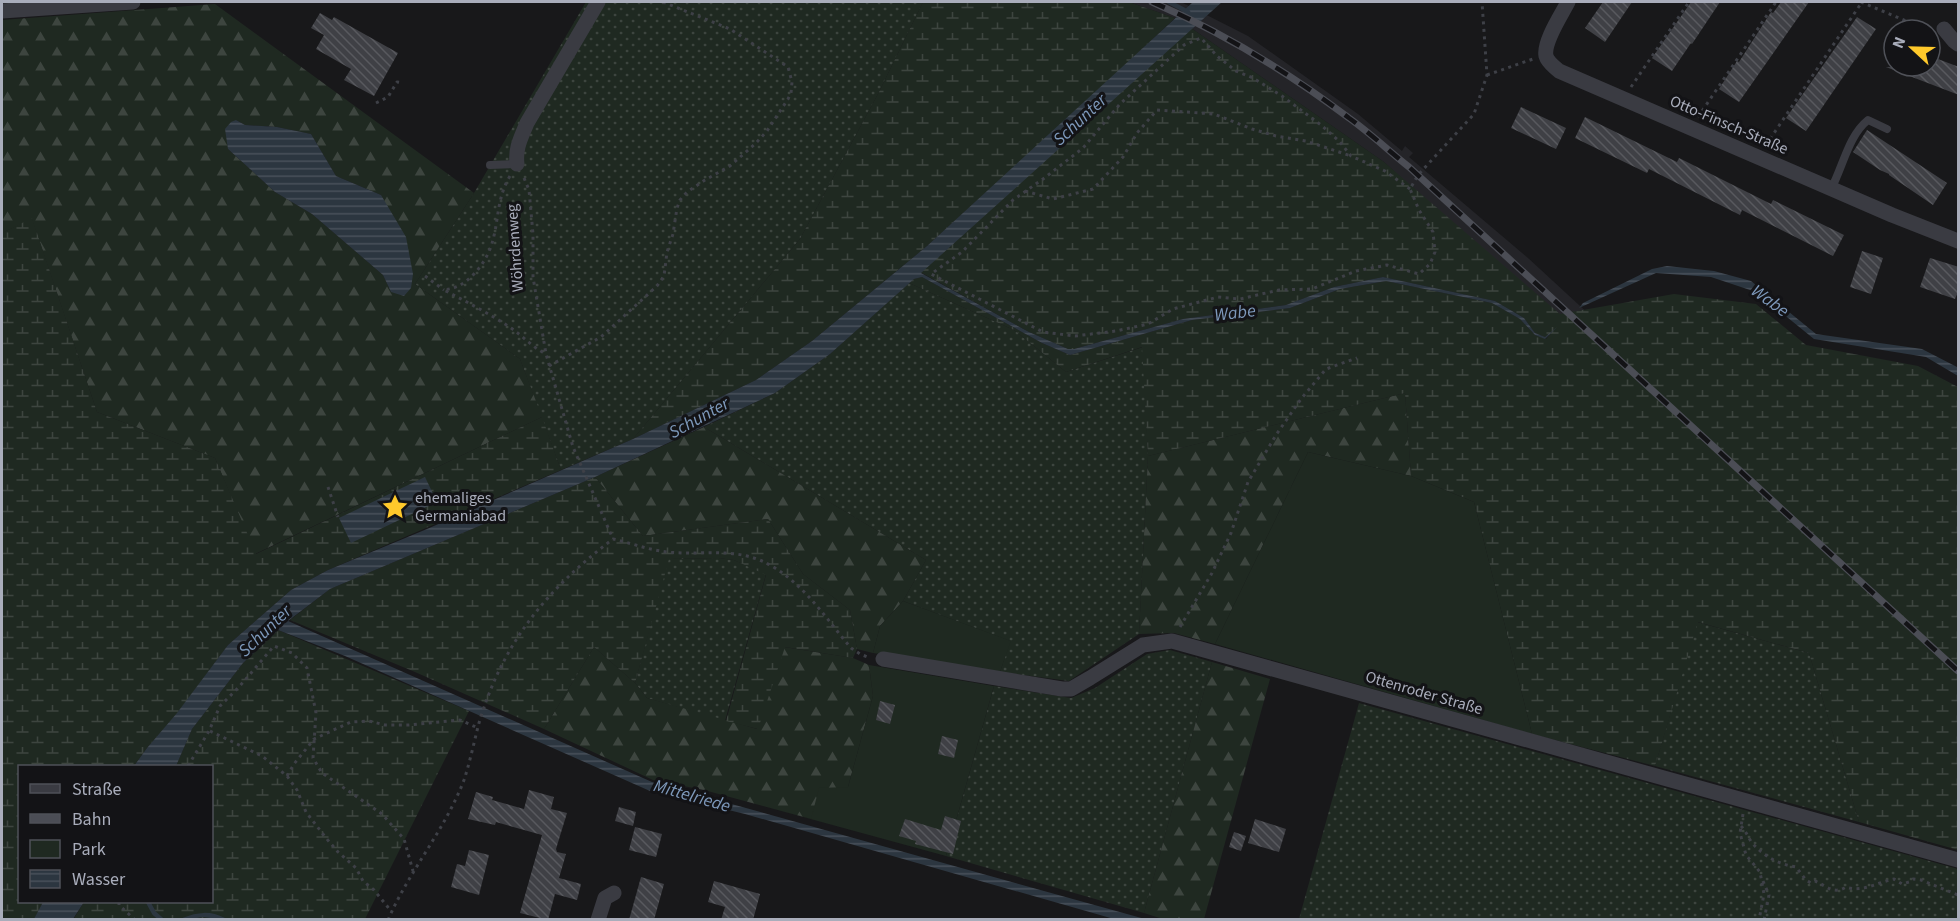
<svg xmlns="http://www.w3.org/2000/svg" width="1960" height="921" viewBox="0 0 1960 921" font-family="'Source Sans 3',sans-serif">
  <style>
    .built { fill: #242428 }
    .grass { fill: url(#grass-dots) }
    .forest { fill: url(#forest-firs); fill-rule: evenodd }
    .wetland { fill: url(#wetland-marsh) }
    .green { fill: #1f2921 }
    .water { fill: url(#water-rules) }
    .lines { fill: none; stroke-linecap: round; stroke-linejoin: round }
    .stream { stroke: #2c3640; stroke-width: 4.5 }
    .building { fill: url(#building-back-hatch) }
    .path { stroke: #3e4047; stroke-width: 3; stroke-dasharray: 3 4.5; stroke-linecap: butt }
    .lane { stroke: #3a3b42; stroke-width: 8 }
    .street { stroke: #3a3b42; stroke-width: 15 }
    .rail-casing { stroke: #4b4d55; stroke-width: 7 }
    .rail { stroke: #131316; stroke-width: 4.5; stroke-dasharray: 14; stroke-linecap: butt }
    .labels { text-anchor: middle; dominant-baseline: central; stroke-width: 6; stroke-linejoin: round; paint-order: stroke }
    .street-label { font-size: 16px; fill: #a9adbb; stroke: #131316 }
    .poi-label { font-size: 16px; fill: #a9adbb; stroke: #131316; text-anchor: start }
    .water-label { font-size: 18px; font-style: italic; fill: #7d98ba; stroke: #131316 }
  </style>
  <defs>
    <pattern id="grass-dots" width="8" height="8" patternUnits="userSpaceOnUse" patternTransform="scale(1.5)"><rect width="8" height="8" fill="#1f2921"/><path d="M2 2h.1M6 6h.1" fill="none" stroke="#3d453f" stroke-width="1.8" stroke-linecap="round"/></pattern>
    <pattern id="forest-firs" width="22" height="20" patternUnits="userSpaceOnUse" patternTransform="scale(1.5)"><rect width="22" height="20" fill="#1f2921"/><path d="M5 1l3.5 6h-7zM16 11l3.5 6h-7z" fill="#3d453f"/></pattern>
    <pattern id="wetland-marsh" width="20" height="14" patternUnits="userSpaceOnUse" patternTransform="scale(1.5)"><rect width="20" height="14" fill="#1f2921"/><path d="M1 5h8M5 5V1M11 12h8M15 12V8" fill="none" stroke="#3d453f"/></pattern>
    <pattern id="water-rules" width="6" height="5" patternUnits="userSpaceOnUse" patternTransform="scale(1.5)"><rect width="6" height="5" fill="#2c3640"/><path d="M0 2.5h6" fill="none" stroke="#48505a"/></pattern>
    <pattern id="building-back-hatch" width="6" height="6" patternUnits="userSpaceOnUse" patternTransform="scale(1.5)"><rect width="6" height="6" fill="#3f4045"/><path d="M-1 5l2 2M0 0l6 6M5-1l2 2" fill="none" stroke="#58595e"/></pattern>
  </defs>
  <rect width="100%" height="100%" fill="#18181a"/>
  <!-- built -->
  <path class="built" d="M1129,2H1181L1248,36L1358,114L1402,151L1405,146L1413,153L1409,157L1528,258L1897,598L1958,687L1384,162L1191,28L1175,18Z"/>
  <!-- grass -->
  <g class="grass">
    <path d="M586,2H923L879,92L800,239L633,439L561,470L520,359L415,284L474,193Z"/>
    <path d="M909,283L1014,330L1066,372L1143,347L1148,456L1139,634L1069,681L1000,672L1010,641L903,601L926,560L704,427L775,393L830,354Z"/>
    <path d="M718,558L734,560L766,574L725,721L647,698L635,683L668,559Z"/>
    <path d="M1697,622L1809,653L1859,822L1655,766Z"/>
    <path d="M1170,650L1212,662L1144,913L946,856L994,686L1071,698L1095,688L1147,654Z"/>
    <path d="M1359,703L1958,869V919H1299Z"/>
  </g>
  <!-- forest -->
  <g class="forest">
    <path d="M215,4L474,193L415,284L520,359L542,417L255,554L215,458L97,412L32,219L2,233V20ZM236,120L245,125L277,127L311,134L336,176L381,195L391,292L383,275L312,214L275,192L228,149Z"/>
    <path d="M1405,393L1411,476L1308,452L1215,644L1174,633L1139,634L1148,456Z"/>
    <path d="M704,427L926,560L903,601L880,626L873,653L857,649L850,610L803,574L768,519L643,536L595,477Z"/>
    <path d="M594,647L635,683L647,698L757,729L784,647L853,658L869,665L873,696L848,787L811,819L704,790L653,780L544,729Z"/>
    <path d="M1212,662L1270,679L1204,919H1163L1144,913Z"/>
  </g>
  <!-- wetland -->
  <g class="wetland">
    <path d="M923,2H1129L1175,18L1106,83L927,246L812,341L756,380L633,439L800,239L879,92Z"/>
    <path d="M1191,28L1384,162L1560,314L1674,294L1756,304L1806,345L1918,366L1958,387V850L1859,822L1809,653L1698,622L1655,766L1532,734L1474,502L1411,476L1405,393L1148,456L1142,347L1066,372L1014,330L909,283L914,279L922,277L1042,343L1070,355L1192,320L1290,308L1340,289L1386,281L1492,303L1520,319L1535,335L1546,339L1552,332L1545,337L1535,333L1524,318L1495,301L1383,277L1334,287L1286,305L1183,319L1074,349H1068L1029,332L922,273H919Z"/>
    <path d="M32,218L97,412L215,458L256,554L542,417L561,470L328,570L291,590L228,645L177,714L147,748L134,766H20V902H43L34,920L2,919V233Z"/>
    <path d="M595,477L643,536L768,519L803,574L850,610L857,649L853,658L785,647L758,729L726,721L766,575L734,560L718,558L669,559L635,683L594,647L544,729L415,672L290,620L330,589Z"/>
    <path d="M278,630L469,711L365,919L73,920L84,902H212V766H176L192,729L243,663Z"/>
  </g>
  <!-- green -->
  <g class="green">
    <path d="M1308,452L1411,476L1474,502L1532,734L1215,644Z"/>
    <path d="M903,601L1011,641L1000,672L873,653L880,626Z"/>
    <path d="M869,665L994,686L946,856L704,790L811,819L819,788L848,787L873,696Z"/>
  </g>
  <!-- water -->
  <g class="water">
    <path d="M1193,2H1222L921,273L1029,332L1068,349H1074L1183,319L1286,305L1334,287L1383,277L1495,301L1524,318L1535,333L1545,337L1557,327L1545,339L1535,335L1520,319L1492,303L1386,281L1340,289L1290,308L1192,320L1070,355L1042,343L922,277L914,279L830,354L775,393L595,477L330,589L288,621L652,782L1145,919H1114L745,814L650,791L345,656L278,630L243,663L192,729L176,766H134L147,748L177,713L228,645L291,590L328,570L427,529L633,439L756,380L812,341L927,246Z"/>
    <path d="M236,120L245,125L277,127L311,134L336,176L381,195L406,237L413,274L411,288L404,296L391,292L383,275L312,214L275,192L228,149L225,129L231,122Z"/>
    <path d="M1667,266L1714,271L1751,281L1816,334L1922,349L1957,367L1958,376L1926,357L1814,339L1756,292L1711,277L1656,273L1579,308L1583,303L1652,269Z"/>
    <path d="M425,477L437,502L351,543L339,518Z"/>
    <path d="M43,902H84L73,919H34Z"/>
  </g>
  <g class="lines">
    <!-- stream -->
    <g class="stream">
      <path d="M1169,2L1188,12"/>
      <path d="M148,902L154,913L162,920"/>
      <path d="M183,920C198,914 210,913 224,920"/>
    </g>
  </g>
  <!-- building -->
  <g class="building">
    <path d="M1603,2H1632L1605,42L1585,28Z"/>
    <path d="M1691,2H1720L1692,44L1691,43L1672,71L1652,58Z"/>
    <path d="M1781,2H1809L1739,102L1719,89L1737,61L1739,62L1771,12L1773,13Z"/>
    <path d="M320,13L332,20L334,17L398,53L374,96L344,80L351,69L316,49L324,35L311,28Z"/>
    <path d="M1857,17L1876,29L1806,131L1786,118Z"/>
    <path d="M1930,56L1959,67V95L1886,67L1930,66Z"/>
    <path d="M1521,107L1566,128L1556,149L1511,128Z"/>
    <path d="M1585,117L1677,162L1679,158L1771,204L1773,200L1844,235L1833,256L1742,210L1740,215L1649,169L1647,173L1575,138Z"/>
    <path d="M1867,130L1947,183L1933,205L1889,175V174L1880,170L1853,152Z"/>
    <path d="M1862,251L1883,258L1871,294L1850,287Z"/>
    <path d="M1930,258L1959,267V290L1955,299L1920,287Z"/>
    <path d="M880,701L895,705L890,724L876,720Z"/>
    <path d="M942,736L958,740L954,758L938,754Z"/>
    <path d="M529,790L554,797L551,809L567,813L556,849L557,852L566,854L559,878L581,884L577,900L555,894L548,920L520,913L542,835L496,822L495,825L468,819L476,792L493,797L492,800L524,809Z"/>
    <path d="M619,807L636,812L633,826L615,821Z"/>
    <path d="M945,816L961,821L953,854L915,844L916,841L899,836L905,819L941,830Z"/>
    <path d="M1255,819L1286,829L1279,852L1248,843Z"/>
    <path d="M635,827L662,834L656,857L629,850Z"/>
    <path d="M1234,832L1246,836L1241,851L1229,847Z"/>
    <path d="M469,850L489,855L479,895L451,887L457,864L465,866Z"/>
    <path d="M641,877L664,884L654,920H629Z"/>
    <path d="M714,881L760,894L753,920H721L725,907L708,902Z"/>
  </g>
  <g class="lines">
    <!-- path -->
    <g class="path">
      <path d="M1861,2L1925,29H1930"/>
      <path d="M1487,75L1533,59"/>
      <path d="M1631,87L1689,2"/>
      <path d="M376,103L388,97L397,82L403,83"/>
      <path d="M1698,117L1776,2"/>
      <path d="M1766,145L1862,2"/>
      <path d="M510,176C490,209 505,242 473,275C464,284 457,288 444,290C467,302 490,314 511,328C524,337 532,347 546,354"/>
      <path d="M524,178L529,190L533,234V277L546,354L573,447L613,539"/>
      <path d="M1410,189L1385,171L1351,156L1340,142L1321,125L1282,96L1253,78L1236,71L1217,56L1201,38L1184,45L1120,104L1083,148L1043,179L1013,200L962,252L931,274L1043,332L1075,336L1116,331L1148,324L1173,309L1218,297L1240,299L1279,290L1312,289L1356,271L1387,265L1419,274L1430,264L1435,252L1433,232L1419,210L1410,189L1418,175L1474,114L1487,75L1482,2"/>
      <path d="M1025,191L1053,199L1093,189L1123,157L1137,133L1157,110L1214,114L1252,129L1276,136L1306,141L1351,156"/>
      <path d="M425,276L444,290"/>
      <path d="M549,366L601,337L657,286L664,276L667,252L673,234L677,208L680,200L687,192L705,180L730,166L756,143L767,131L788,99L791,93L792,82L788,67L730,29L663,2"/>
      <path d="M328,487L338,517"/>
      <path d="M1180,627L1212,573L1231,533L1248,482L1276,435L1301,399L1326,369L1357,358"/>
      <path d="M210,731L262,756L287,776L297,790L306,812L326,838L338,852L356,868L363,881L374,890L391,911"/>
      <path d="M188,766L209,731L220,706L239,687L274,646L292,653L307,668L316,713L313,758L322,773L382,814L404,839L413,871"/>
      <path d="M287,776L294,764L314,739L351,722L369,721L385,725H409L460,720L478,728"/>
      <path d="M1743,814L1740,833L1746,855L1760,872L1764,894L1759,920"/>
      <path d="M1741,826C1746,831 1748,837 1752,843C1765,857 1778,864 1796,867L1806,880L1811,883L1815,881C1827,886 1833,895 1846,887C1862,893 1878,882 1894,879L1902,884L1909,882L1913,879L1921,880L1958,895"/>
      <path d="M1763,881L1769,895L1764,920"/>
      <path d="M119,902V905L135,920"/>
      <path d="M388,920C409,871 445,830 464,780C470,762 474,742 479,723C503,642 547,589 613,539C631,543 649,550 667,552C705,556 739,545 775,568C807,588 828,621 851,648L860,654L870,658"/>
    </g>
    <!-- lane -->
    <g class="lane">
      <path d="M490,165L517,164"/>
      <path d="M1831,189C1843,167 1848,136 1868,120L1887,129"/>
    </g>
    <!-- street -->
    <g class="street">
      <path d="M1568,2C1562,14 1543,42 1546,56C1548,63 1554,66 1559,71L1892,215L1958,241"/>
      <path d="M2,11L133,2"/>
      <path d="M1944,29L1954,41L1958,44"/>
      <path d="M517,164C515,148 521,138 527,123L598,2"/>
      <path d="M883,659L1062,689H1071L1090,678L1143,645L1172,641L1958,860"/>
      <path d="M598,920L605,898L614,893"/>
    </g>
    <!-- rail casing -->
    <g class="rail-casing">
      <path id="rail" d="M1152,2C1222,32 1288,72 1349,118C1370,133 1389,151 1409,167L1958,671"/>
    </g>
    <!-- rail -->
    <use href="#rail" class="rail"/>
  </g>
  <!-- icons -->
  <defs>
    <g id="sight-bare" transform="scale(2.07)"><path d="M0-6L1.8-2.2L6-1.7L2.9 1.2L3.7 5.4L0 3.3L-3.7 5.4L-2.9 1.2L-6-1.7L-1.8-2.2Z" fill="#ffc92b" stroke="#131316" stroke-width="2.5" paint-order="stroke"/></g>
  </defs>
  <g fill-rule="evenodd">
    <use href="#sight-bare" x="395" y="507"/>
  </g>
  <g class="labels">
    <!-- street labels -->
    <g class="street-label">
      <text transform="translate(1729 125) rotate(23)">Otto-Finsch-Straße</text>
      <text transform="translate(515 248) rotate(-94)">Wöhrdenweg</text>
      <text transform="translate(1424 693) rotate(16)">Ottenroder Straße</text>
    </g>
    <!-- poi labels -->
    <g class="poi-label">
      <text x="415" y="498">ehemaliges<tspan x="415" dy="18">Germaniabad</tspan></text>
    </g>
    <!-- water labels -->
    <g class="water-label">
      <text transform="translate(1080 120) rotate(-43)">Schunter</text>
      <text transform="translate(1770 301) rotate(36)">Wabe</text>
      <text transform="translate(1235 313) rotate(-7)">Wabe</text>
      <text transform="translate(699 418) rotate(-29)">Schunter</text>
      <text transform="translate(265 631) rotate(-44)">Schunter</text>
      <text transform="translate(692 796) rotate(16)">Mittelriede</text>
    </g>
  </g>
  <!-- border -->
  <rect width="1960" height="921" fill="none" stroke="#a9adbb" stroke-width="6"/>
  <!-- legend -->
  <rect x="18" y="765" width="195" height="138" fill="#131316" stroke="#4f5158" stroke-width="1.5"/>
  <rect x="30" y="784" width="30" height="9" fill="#3a3b42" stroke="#4f5158" stroke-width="1.5"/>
  <text x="72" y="795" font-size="18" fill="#a9adbb">Straße</text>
  <rect x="30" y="814" width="30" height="9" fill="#4b4d55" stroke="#4f5158" stroke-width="1.5"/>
  <text x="72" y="825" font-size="18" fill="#a9adbb">Bahn</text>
  <rect x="30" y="840" width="30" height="18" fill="#1f2921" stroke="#4f5158" stroke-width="1.5"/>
  <text x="72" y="855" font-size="18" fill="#a9adbb">Park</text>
  <rect x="30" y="870" width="30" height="18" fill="url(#water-rules)" stroke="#4f5158" stroke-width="1.5"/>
  <text x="72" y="885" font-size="18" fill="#a9adbb">Wasser</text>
  <!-- north arrow -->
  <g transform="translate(1912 48) rotate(292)"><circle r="28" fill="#131316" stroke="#4f5158" stroke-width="1.5"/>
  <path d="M0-4.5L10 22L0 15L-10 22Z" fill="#ffc92b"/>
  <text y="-9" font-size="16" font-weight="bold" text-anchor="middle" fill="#a9adbb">N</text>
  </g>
</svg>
